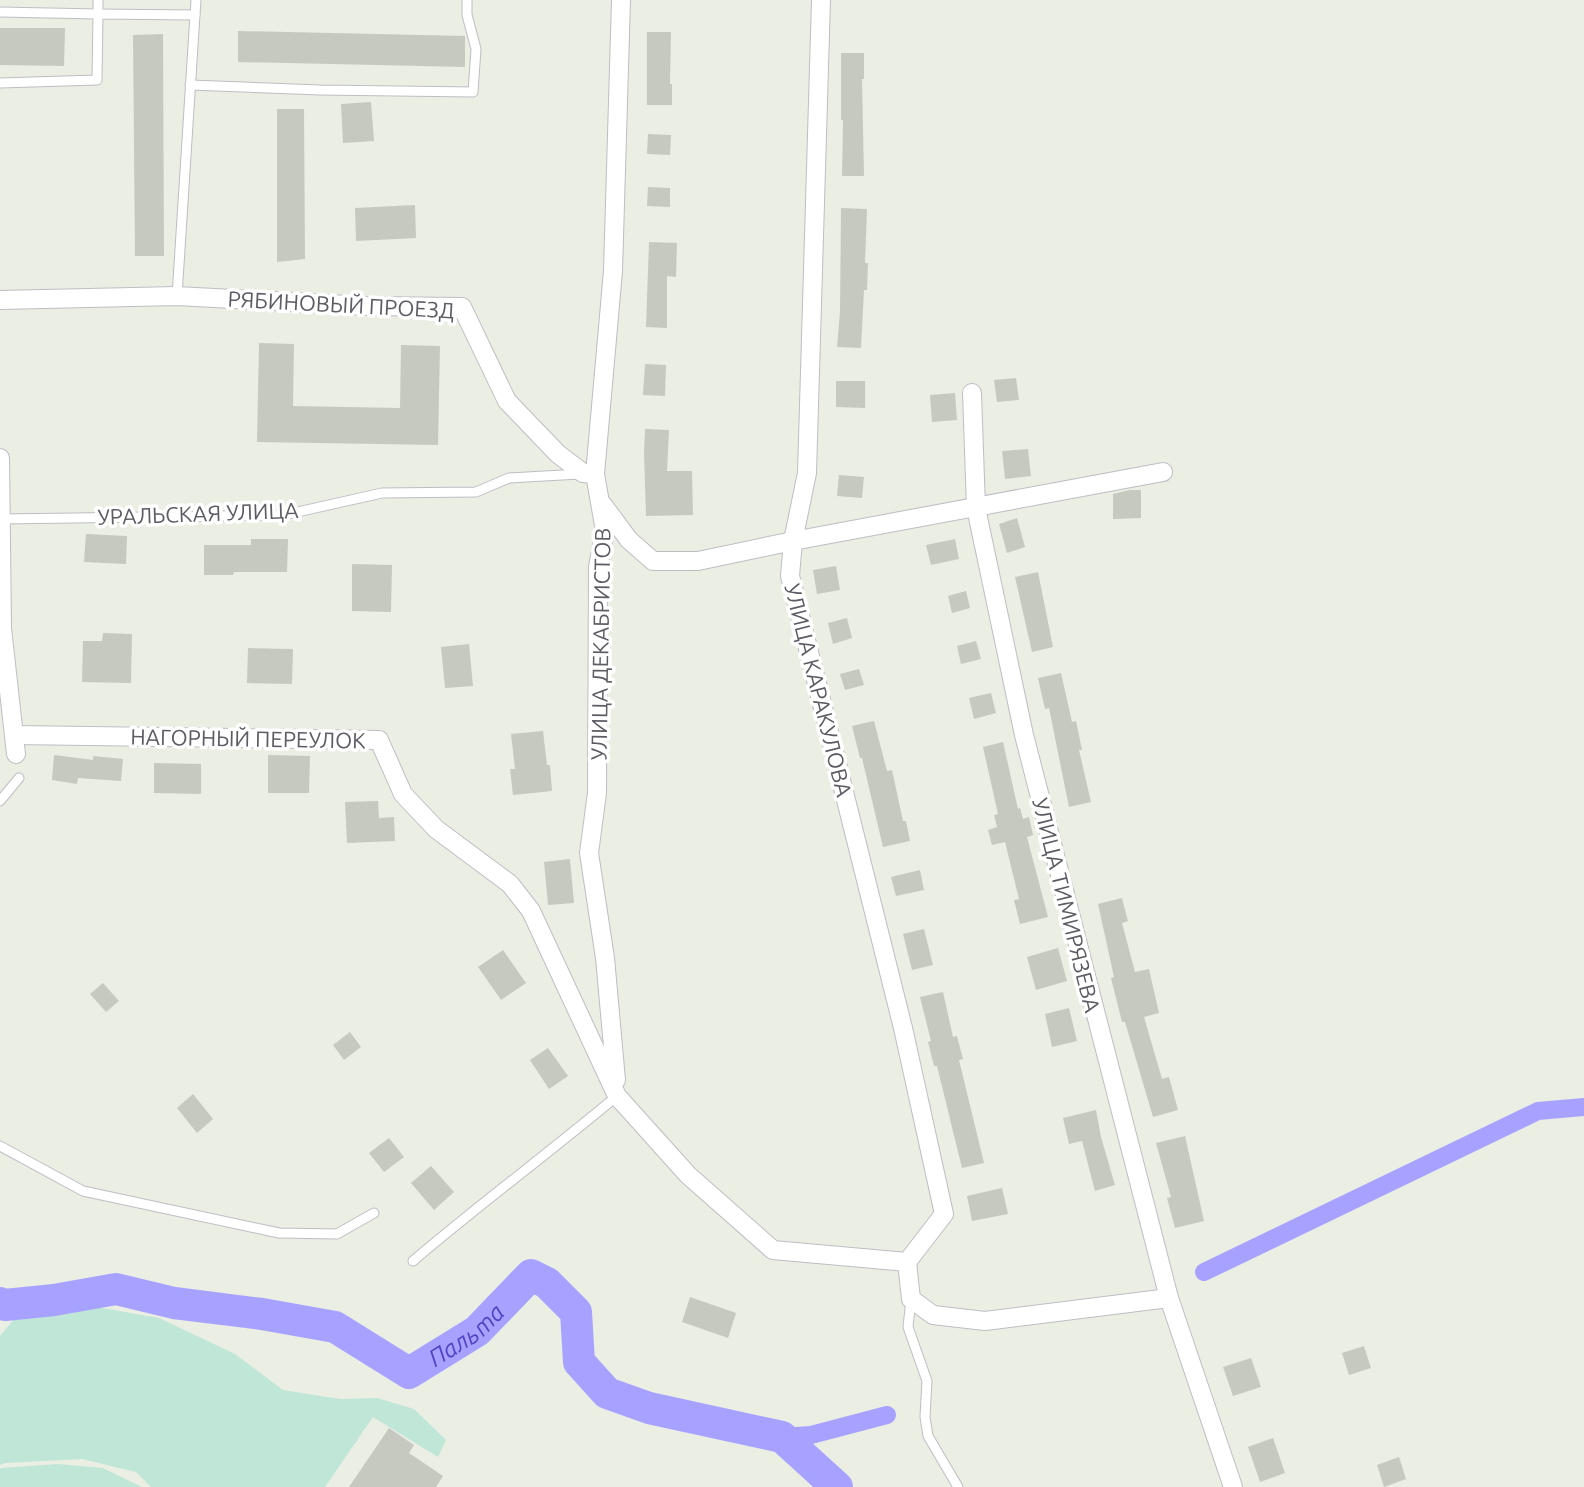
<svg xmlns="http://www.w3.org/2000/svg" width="1584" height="1487" viewBox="0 0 1584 1487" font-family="Ubuntu,sans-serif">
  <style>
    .green { fill: #bfe6d7 }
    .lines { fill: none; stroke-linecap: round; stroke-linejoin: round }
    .canal { stroke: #a7a2ff; stroke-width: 18 }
    .river { stroke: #a7a2ff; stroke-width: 32 }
    .building { fill: #c6c9bf }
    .service-casing { stroke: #bfbdc4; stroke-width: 11 }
    .minor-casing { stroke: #bfbdc4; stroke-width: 20 }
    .service { stroke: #fff; stroke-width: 9 }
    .minor { stroke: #fff; stroke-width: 18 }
    .labels { text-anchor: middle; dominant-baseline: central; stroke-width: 7; stroke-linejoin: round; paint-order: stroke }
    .street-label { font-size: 22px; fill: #5d5b64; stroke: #fff }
    .water-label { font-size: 24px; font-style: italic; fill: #5444c3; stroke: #fff }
  </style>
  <rect width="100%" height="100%" fill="#eaeee3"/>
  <!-- green -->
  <g class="green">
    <path d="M85,1305L159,1318L235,1354L283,1390L340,1399L377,1398L414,1409L446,1440L438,1457L373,1417L325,1487H151L136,1472L82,1459L5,1463L0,1465V1336L20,1312Z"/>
    <path d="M58,1464L103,1468L142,1487H0V1469L2,1468Z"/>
  </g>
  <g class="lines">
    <!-- canal -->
    <g class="canal">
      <path d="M1204,1272L1538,1111L1584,1107"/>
      <path d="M782,1437L811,1435L887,1415"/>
    </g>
    <!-- river -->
    <path class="river" id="s1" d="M0,1303L5,1305L54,1300L116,1289L174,1303L262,1314L335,1327L409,1373L477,1331L531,1275L547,1283L576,1312L579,1362L607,1393L649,1408L782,1437L837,1487"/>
  </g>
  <!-- building -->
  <g class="building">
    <path d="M0,28H65L64,66L0,65Z"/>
    <path d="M238,31L465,36V67L238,62Z"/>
    <path d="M647,32H671L670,84H672V105H647Z"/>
    <path d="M163,34L164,256H135L133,35Z"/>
    <path d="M841,53H864V79H862L864,176H842L843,120H841Z"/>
    <path d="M371,102L374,141L343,143L341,104Z"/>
    <path d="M277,109H304L305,259L277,262Z"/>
    <path d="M648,134L671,135L670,155L647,154Z"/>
    <path d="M648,187L670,188V207L647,206Z"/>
    <path d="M415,205L416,238L356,241L355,208Z"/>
    <path d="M841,208L867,209L865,263H868L867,290H864L861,348L837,347L840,312Z"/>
    <path d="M649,242L677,243L676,277L667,276V328L646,327Z"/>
    <path d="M259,343L294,344L293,406L400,408L401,345L440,346L438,445L257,442Z"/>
    <path d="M645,364L666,365L665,396L643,395Z"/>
    <path d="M1016,378L1019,400L997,402L994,380Z"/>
    <path d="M836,381H865V408L836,407Z"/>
    <path d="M955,393L957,420L932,422L930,395Z"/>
    <path d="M645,429L669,430L667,471H692L693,515L646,516L644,453Z"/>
    <path d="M1028,449L1031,476L1005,479L1002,451Z"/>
    <path d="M839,475L864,477L862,498L837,496Z"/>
    <path d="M1130,490H1141V518L1113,519V494Z"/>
    <path d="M1017,518L1025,547L1007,553L999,524Z"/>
    <path d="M86,534L127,536L126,564L84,562Z"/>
    <path d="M251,539H288L287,572H234L233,575H204V545H251Z"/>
    <path d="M955,539L959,559L931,565L926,545Z"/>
    <path d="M352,564L392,565L391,612L352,611Z"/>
    <path d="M836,566L840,590L817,594L813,570Z"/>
    <path d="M1038,572L1053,647L1032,652L1015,577Z"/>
    <path d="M966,591L970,608L952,613L948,596Z"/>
    <path d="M847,618L852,638L833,644L828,623Z"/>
    <path d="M103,633L132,634L131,683L82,682L83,641H102Z"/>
    <path d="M976,641L981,659L961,664L957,646Z"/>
    <path d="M469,644L473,686L445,688L441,647Z"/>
    <path d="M248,648L293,649L292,684L247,683Z"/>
    <path d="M859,669L864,685L845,690L840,674Z"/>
    <path d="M1061,673L1072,722L1076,721L1082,750H1079L1091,802L1069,807L1049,708L1045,709L1038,678Z"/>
    <path d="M991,693L996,713L974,719L969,698Z"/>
    <path d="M874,721L887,771L892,770L903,821H906L910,841L883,847L862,758H860L852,726Z"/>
    <path d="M543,731L547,765H550L552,791L513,795L510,769H515L511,734Z"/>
    <path d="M1003,742L1018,809L1020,808L1023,819L1029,817L1033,835L1027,837L1048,917L1020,924L1014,900L1019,899L1005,842L992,845L988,830L997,827L994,815L998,814L983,747Z"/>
    <path d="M54,755L93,760V756L123,759L121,781L78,778L77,784L52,780Z"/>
    <path d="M268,755L310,756L309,793H268Z"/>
    <path d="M154,763L201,764V794L154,793Z"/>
    <path d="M378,801L379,818L394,817L395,841L347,843L345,802Z"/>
    <path d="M570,859L574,903L548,905L544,862Z"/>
    <path d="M920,870L924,890L896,896L891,877Z"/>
    <path d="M1122,898L1128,921L1122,923L1135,972L1149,969L1159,1013L1144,1017L1162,1079L1169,1077L1178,1110L1153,1117L1125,1022H1122L1111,978L1114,977L1098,904Z"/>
    <path d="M924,929L933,965L912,970L903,934Z"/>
    <path d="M1058,948L1067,981L1036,990L1027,957Z"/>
    <path d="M503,950L526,983L501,1000L478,967Z"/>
    <path d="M103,983L119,1001L106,1012L90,994Z"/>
    <path d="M943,992L953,1037L957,1036L963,1059L959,1060L984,1163L962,1168L937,1066H934L928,1042L931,1041L920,997Z"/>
    <path d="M1069,1008L1077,1041L1052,1047L1045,1014Z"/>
    <path d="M350,1032L361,1047L344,1060L333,1045Z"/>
    <path d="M548,1048L568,1076L549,1089L530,1060Z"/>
    <path d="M193,1094L213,1119L197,1133L177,1108Z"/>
    <path d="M1096,1110L1101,1137L1115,1185L1095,1191L1082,1141L1069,1144L1063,1118Z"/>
    <path d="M1185,1136L1204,1221L1175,1228L1167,1198L1171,1197L1156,1143Z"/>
    <path d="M389,1138L404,1157L384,1172L369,1153Z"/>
    <path d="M431,1166L454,1192L434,1210L411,1183Z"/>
    <path d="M1002,1188L1008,1214L972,1221L967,1196Z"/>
    <path d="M690,1297L736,1313L728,1338L682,1322Z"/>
    <path d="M1364,1346L1371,1368L1349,1375L1342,1353Z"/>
    <path d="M1251,1358L1261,1387L1233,1396L1223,1367Z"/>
    <path d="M389,1428L414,1445L409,1453L443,1476L436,1487H349Z"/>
    <path d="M1273,1438L1285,1473L1260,1482L1248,1447Z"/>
    <path d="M1399,1457L1406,1479L1384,1487L1377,1465Z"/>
  </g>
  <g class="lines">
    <!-- service casing -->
    <g class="service-casing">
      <g id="service">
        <path d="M0,12L98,14V0"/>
        <path d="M195,15L196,0"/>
        <path d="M0,83L97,80L98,14L195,15L177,296"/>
        <path d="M190,85L320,90L473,92L476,49L467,15V0"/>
        <path d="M1,519L284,515L382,493L476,492L509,478L580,474"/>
        <path d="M0,801L19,778"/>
        <path d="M0,1146L83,1191L279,1233L337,1234L374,1213"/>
        <path d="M413,1261C480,1204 550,1152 617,1096"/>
        <path d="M911,1299L908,1327L927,1381L925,1417L928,1436L958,1487"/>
      </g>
    </g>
    <!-- minor casing -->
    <g class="minor-casing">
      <g id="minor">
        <path d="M821,0L807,473L793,541L790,576L903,1028L944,1214L907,1262"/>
        <path d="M0,300L177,296L367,306L462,307L507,401L558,454L583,473L595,474"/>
        <path d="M972,393L976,508L1024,735L1169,1298L1233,1487"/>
        <path d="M0,458L2,628L16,754"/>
        <path d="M603,505L629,540L653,561H698L793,541L1163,472"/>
        <path d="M14,735L379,740L403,794L436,829L510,884L531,911L617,1096L688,1175L773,1250L907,1262L911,1299L933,1315L985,1321L1169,1298"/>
        <path d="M616,1080L605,958L589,853L597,793L598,567L605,531L595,474L613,271L621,0"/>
      </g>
    </g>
    <!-- service -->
    <use href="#service" class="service"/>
    <!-- minor -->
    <use href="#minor" class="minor"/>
  </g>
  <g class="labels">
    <!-- street labels -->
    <g class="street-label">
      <text transform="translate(341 304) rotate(3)">РЯБИНОВЫЙ ПРОЕЗД</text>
      <text transform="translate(198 513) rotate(-2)">УРАЛЬСКАЯ УЛИЦА</text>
      <text transform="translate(600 644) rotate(-89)">УЛИЦА ДЕКАБРИСТОВ</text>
      <text transform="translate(819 690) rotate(76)">УЛИЦА КАРАКУЛОВА</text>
      <text transform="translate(248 738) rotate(1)">НАГОРНЫЙ ПЕРЕУЛОК</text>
      <text transform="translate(1067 905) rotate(76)">УЛИЦА ТИМИРЯЗЕВА</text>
    </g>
    <!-- water labels -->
    <g class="water-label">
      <text stroke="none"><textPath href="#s1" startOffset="496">Пальта</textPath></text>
    </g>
  </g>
</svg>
